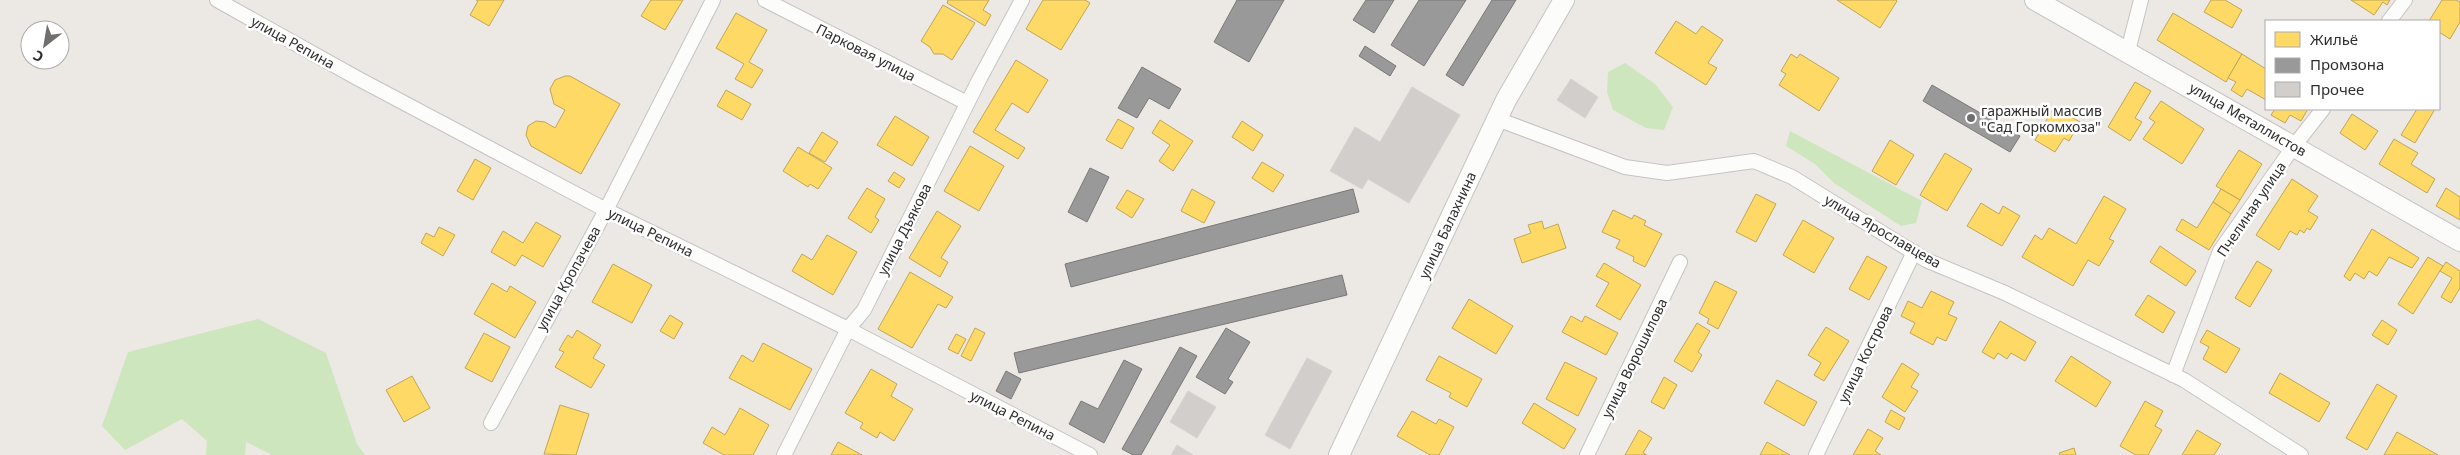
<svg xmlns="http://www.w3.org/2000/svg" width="2460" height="455" viewBox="0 0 2460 455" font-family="'Noto Sans',sans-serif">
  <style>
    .green { fill: #cee6be }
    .homes { fill: #ffd966; stroke: #c0a655 }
    .industry { fill: #999; stroke: #797979 }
    .building { fill: #d1cecb; stroke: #d7d4d0 }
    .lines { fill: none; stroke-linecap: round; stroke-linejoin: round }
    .street-casing { stroke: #c5c4c5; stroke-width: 16 }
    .secondary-casing { stroke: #c5c4c5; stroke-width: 22 }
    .street { stroke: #fcfcfb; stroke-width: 14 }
    .secondary { stroke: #fcfcfb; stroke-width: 20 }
    .poi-dot { fill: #706f6e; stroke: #fff; stroke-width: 2 }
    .labels { text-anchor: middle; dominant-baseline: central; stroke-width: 5; stroke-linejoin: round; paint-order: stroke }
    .street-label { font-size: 14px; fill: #2e2e2e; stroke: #fff }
    .poi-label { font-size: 14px; fill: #2e2e2e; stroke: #fff; text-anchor: start }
  </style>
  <rect width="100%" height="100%" fill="#ece8e4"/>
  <!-- green -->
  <g class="green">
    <path d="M1625,63L1655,84L1673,107L1664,130L1646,128L1613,110L1607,92L1608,72Z"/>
    <path d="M1790,131L1922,201L1916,223L1901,226L1834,183L1815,164L1786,146Z"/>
    <path d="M258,319L326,353L357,444L365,455H272L246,442L245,455H206L207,441L182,419L125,450L102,426L128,352Z"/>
  </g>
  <!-- homes -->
  <g class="homes">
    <path d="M476,0H504L489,26L470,15L478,1Z"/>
    <path d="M651,0H683L665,30L641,16Z"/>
    <path d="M948,0H989L983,10L991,15L985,26L947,3Z"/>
    <path d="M1043,0H1085L1090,3L1061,50L1026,29Z"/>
    <path d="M1837,0H1896L1897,1L1880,28Z"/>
    <path d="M2211,0H2225L2242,10L2232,28L2204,12Z"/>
    <path d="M2351,0H2390L2387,5L2383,2L2374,15Z"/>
    <path d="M2442,0H2456L2460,2V22L2450,39L2439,32V21H2429Z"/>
    <path d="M943,5L975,23L952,60L943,54H934L930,47L921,41Z"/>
    <path d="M736,13L767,30L749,62L763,70L752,88L735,79L744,64L716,48Z"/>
    <path d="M2173,13L2242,54L2226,82L2157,40Z"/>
    <path d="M1676,21L1696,34L1702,26L1723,40L1708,63L1717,68L1706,85L1655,53Z"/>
    <path d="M1791,54L1797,58L1800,54L1839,78L1819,111L1779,85L1786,74L1781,71Z"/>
    <path d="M2242,54L2266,69V100L2247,89L2242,97L2231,90L2236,82L2228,78Z"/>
    <path d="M1016,60L1048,80L1028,113L1012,103L995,130L1025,148L1018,159L973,132Z"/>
    <path d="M565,76H570L620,104L581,174L531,146L526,135L528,126L536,121L545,122L555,128L565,110L554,104L550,89L555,80Z"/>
    <path d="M2135,82L2151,91L2135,118L2142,122L2130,141L2108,127Z"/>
    <path d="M726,90L751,104L742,120L717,106Z"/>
    <path d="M2161,101L2204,129L2182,164L2143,139L2155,122L2149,118Z"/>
    <path d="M2054,107L2080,122L2069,141L2064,138L2055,152L2035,140Z"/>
    <path d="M2275,109H2308L2301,121L2290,115L2285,123L2271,115Z"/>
    <path d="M2417,109H2435L2415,143L2401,135Z"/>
    <path d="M2352,114L2378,131L2365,150L2340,133Z"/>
    <path d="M895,116L929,137L912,166L877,145Z"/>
    <path d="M1118,119L1134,128L1122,149L1106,140Z"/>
    <path d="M1160,120L1193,141L1173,171L1159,161L1170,145L1152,133Z"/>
    <path d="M1242,121L1263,135L1253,151L1232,137Z"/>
    <path d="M822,132L838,142L825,162L809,153Z"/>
    <path d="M2394,139L2418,153L2411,164L2435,179L2427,193L2379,164Z"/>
    <path d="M1890,140L1914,155L1896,185L1872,171Z"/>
    <path d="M970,146L1004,166L979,211L944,191Z"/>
    <path d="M798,147L832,168L818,189L810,184L808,187L783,171Z"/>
    <path d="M2239,150L2262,164L2240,200L2216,186Z"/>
    <path d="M1945,153L1972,169L1947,211L1920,195Z"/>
    <path d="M475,159L491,168L473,200L457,191Z"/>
    <path d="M1262,162L1284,175L1273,192L1252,178Z"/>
    <path d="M894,172L905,179L899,188L888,181Z"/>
    <path d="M2292,179L2318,196L2308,211L2318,217L2310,230L2307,228L2304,233L2300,230L2297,235L2290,231L2279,250L2256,235Z"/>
    <path d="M867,188L885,199L875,217L879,220L871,233L848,218Z"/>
    <path d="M2446,188L2460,197V220L2436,206Z"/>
    <path d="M1192,189L1215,202L1204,223L1181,211Z"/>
    <path d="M2221,189L2240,200L2231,214L2213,202Z"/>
    <path d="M1127,190L1144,199L1132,218L1116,208Z"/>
    <path d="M1756,194L1776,204L1756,242L1736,232Z"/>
    <path d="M2104,196L2126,209L2109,239L2114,241L2099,266L2088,260L2073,286L2022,257L2035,235L2042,240L2049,228L2076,244Z"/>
    <path d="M2213,202L2231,214L2209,250L2176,230L2182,219L2197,228Z"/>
    <path d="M1981,203L1999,214L2003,206L2020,216L2002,246L1967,226Z"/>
    <path d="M1613,210L1632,219L1634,215L1646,221L1644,225L1662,234L1645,267L1633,261L1634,257L1616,248L1620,240L1602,232Z"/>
    <path d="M937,211L961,226L941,258L948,262L940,277L909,258Z"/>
    <path d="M1803,220L1834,238L1814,273L1783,255Z"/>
    <path d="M1542,221L1544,229L1558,224L1566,248L1522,263L1514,239L1531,233L1528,225Z"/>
    <path d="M536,222L561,236L543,267L522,255L515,266L491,252L503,231L523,243Z"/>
    <path d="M439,227L455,235L443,256L421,243L426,233L434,237Z"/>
    <path d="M2372,229L2419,258L2412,268L2389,257L2377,276L2369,271L2364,279L2355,273L2350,281L2344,276Z"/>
    <path d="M827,235L857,252L833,295L792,271L802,254L812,260Z"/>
    <path d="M2160,246L2196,271L2186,286L2150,262Z"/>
    <path d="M1867,256L1887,267L1869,300L1849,289Z"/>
    <path d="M2428,257L2443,266L2413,314L2398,304Z"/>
    <path d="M2257,261L2272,270L2250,307L2235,298Z"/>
    <path d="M2446,262L2460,271V288L2451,303L2441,297L2452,278L2440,271Z"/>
    <path d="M1604,263L1641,285L1620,320L1596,306L1609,283L1596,276Z"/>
    <path d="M613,264L652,285L632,323L592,302Z"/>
    <path d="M910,272L953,297L946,308L938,304L912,348L878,329Z"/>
    <path d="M1715,281L1737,292L1718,329L1707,323L1709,319L1699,313Z"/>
    <path d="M492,283L507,292L510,286L536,302L515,338L474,314Z"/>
    <path d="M1931,291L1954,302L1948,314L1957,318L1946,341L1937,337L1933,345L1910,333L1915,323L1901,316L1908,301L1922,308Z"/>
    <path d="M2148,295L2175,312L2163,333L2135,315Z"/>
    <path d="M1469,299L1513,326L1496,354L1452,328Z"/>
    <path d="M670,315L683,323L674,339L660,331Z"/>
    <path d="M1571,316L1582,322L1585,316L1618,333L1606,355L1562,332Z"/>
    <path d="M2382,320L2397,330L2388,345L2372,335Z"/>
    <path d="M2000,321L2036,342L2025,361L2011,353L2007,359L1998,353L1994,359L1982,352Z"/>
    <path d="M1697,323L1710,331L1698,352L1702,355L1692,372L1674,361Z"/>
    <path d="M1826,327L1849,341L1824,381L1814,375L1821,363L1808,355Z"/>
    <path d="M975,328L985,333L971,361L961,356Z"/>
    <path d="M577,330L601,345L593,358L605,365L591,388L555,367L564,352L559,350L564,341L568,335L572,338Z"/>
    <path d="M2207,330L2240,349L2226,373L2203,359L2209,347L2200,342Z"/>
    <path d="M484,333L510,347L492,382L465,368Z"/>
    <path d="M956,334L966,339L958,354L948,349Z"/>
    <path d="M763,343L812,369L790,410L729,378L742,355L753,362Z"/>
    <path d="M1439,356L1482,379L1467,407L1449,397L1451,393L1426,380Z"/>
    <path d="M2071,356L2111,382L2096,407L2055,381Z"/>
    <path d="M1565,362L1597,378L1578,416L1546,399Z"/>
    <path d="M1902,363L1919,374L1911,387L1918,391L1905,412L1882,397Z"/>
    <path d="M871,369L897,384L891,396L913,409L894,441L880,432L877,438L860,428L863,423L845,413Z"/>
    <path d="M2280,373L2330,403L2319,422L2269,393Z"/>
    <path d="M412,376L430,408L404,422L386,390Z"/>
    <path d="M1664,377L1677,385L1664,409L1651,402Z"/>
    <path d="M1777,380L1817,402L1804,426L1764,403Z"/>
    <path d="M2377,384L2397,396L2367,450L2346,438Z"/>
    <path d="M2145,401L2163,411L2155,426L2162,430L2148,455H2136L2120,446Z"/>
    <path d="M1534,403L1576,429L1564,449L1522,423Z"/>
    <path d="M560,405L589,414L576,455L544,454Z"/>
    <path d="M740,408L769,425L753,455H724L703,443L712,427L725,435Z"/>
    <path d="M1891,410L1905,418L1899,430L1885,422Z"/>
    <path d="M1412,411L1436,424L1439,419L1454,427L1439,455H1430L1397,436Z"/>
    <path d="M1868,429L1883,438L1875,451L1881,455H1853Z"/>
    <path d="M1639,430L1652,438L1643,453L1647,455H1625Z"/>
    <path d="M2197,430L2221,444L2214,455H2182Z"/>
    <path d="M2397,432L2438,455H2384Z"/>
    <path d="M838,442L862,455H831Z"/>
    <path d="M1767,442L1790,455H1760Z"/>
    <path d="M2074,448L2076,455H2060L2059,453Z"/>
  </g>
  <!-- industry -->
  <g class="industry">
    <path d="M1237,0H1284L1249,62L1214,42Z"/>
    <path d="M1366,0H1394L1374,33L1353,20Z"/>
    <path d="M1419,0H1466L1424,66L1391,45Z"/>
    <path d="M1492,0H1516L1463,86L1446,75Z"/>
    <path d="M1365,46L1396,66L1390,76L1359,56Z"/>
    <path d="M1142,67L1181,89L1169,109L1149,98L1137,118L1118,108Z"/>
    <path d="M1932,85L2020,136L2010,152L1923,101Z"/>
    <path d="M1090,168L1109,177L1087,222L1068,212Z"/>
    <path d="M1353,189L1359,212L1071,287L1065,264Z"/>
    <path d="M1342,275L1347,295L1019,373L1014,353Z"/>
    <path d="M1226,328L1250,342L1228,379L1233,382L1225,394L1196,377Z"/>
    <path d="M1180,347L1197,356L1141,455H1133L1122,449Z"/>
    <path d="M1124,360L1142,369L1104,443L1069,424L1081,401L1098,409Z"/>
    <path d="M1006,371L1021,379L1011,399L996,391Z"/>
  </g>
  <!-- building -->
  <g class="building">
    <path d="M1571,79L1598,97L1585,118L1557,100Z"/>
    <path d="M1412,87L1460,115L1409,203L1368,179L1362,189L1330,171L1355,127L1380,142Z"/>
    <path d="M1307,358L1332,371L1290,449L1265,435Z"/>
    <path d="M1188,391L1216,407L1197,438L1170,422Z"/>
    <path d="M1177,445L1193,455H1171Z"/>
  </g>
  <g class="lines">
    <!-- street casing -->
    <g class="street-casing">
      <g id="street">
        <path d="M217,0L357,78L606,210L848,329L1090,455"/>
        <path d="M765,0L967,103"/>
        <path d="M2389,21L2405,0"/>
        <path d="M2128,51L2141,0"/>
        <path d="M1497,119L1625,167L1667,173L1754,161L1792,177L1926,260L2005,293L2184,380L2301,455"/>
        <path d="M2173,375L2220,251L2294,146L2323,109"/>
        <path d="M491,423L606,210L713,0"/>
        <path d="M784,455L848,329L864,310L979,80L1022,0"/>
        <path d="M1587,455L1680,262"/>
        <path d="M1816,455L1914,252"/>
      </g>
    </g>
    <!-- secondary casing -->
    <g class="secondary-casing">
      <g id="secondary">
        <path d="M2035,0L2460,241"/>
        <path d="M1339,455L1506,100L1564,0"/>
      </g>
    </g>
    <!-- street -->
    <use href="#street" class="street"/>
    <!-- secondary -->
    <use href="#secondary" class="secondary"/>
  </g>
  <!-- markers -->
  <circle class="poi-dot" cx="1971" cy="118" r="5"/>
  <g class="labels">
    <!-- street labels -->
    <g class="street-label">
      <text transform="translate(293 42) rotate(29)">улица Репина</text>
      <text transform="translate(866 52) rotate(27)">Парковая улица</text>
      <text transform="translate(2248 119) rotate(30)">улица Металлистов</text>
      <text transform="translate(2251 209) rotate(-56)">Пчелиная улица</text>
      <text transform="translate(1447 225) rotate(-65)">улица Балахнина</text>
      <text transform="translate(904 229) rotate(-63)">улица Дъякова</text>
      <text transform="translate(1883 231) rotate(30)">улица Ярославцева</text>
      <text transform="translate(651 232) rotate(26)">улица Репина</text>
      <text transform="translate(568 278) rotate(-61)">улица Кропачева</text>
      <text transform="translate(1865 354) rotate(-64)">улица Кострова</text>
      <text transform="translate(1634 358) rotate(-64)">улица Ворошилова</text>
      <text transform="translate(1013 415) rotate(27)">улица Репина</text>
    </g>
    <!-- poi labels -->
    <g class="poi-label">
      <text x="1981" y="110">гаражный массив<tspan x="1981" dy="16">"Сад Горкомхоза"</tspan></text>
    </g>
  </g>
  <!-- legend -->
  <rect x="2265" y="20" width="175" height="90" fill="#ffffff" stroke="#ababab"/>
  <rect x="2275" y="32" width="25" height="15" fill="#ffd966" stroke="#ababab"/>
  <text x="2310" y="45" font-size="15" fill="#2e2e2e">Жильё</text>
  <rect x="2275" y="58" width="25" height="15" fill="#999999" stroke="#ababab"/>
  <text x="2310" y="70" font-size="15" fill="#2e2e2e">Промзона</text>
  <rect x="2275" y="82" width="25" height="15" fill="#d1cecb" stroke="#ababab"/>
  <text x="2310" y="95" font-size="15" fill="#2e2e2e">Прочее</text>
  <!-- north arrow -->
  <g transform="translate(45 45) rotate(211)"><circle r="24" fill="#ffffff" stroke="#ababab"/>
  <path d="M0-4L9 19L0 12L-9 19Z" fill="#706f6e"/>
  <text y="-8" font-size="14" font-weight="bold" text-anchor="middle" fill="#2e2e2e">С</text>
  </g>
</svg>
